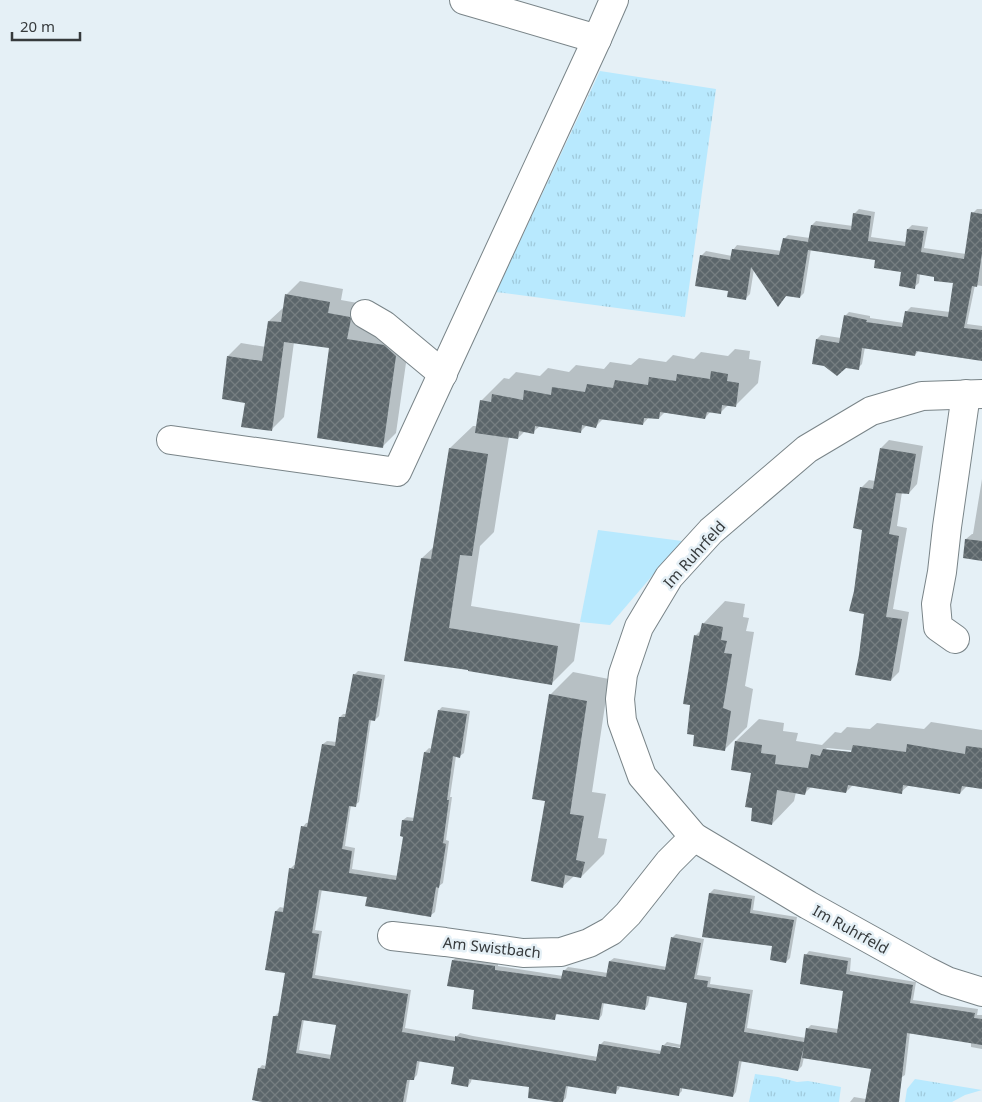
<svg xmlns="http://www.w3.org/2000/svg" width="982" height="1102" viewBox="0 0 982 1102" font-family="'Noto Sans',sans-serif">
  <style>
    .grass { fill: url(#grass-tufts) }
    .park { fill: #b8e9fe }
    .shadow { fill: #0003; fill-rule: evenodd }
    .building { fill: url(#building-cross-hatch); fill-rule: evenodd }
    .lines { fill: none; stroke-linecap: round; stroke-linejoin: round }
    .minor-casing { stroke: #798488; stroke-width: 30 }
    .minor { stroke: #fff; stroke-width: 28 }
    .labels { text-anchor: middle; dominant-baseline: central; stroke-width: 5; stroke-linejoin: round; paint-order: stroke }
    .street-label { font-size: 15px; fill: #363a3c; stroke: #e5f0f6 }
  </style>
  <defs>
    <pattern id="grass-tufts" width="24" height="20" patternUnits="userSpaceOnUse" patternTransform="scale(1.25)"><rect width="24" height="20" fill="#b8e9fe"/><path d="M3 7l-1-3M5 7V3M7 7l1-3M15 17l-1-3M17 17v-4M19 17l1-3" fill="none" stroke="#9fc9db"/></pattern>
    <pattern id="building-cross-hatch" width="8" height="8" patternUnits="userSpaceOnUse" patternTransform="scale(1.25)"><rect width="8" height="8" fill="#5c666b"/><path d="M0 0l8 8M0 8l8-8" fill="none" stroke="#767e81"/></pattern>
  </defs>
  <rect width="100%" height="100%" fill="#e5f0f6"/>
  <!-- grass -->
  <g class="grass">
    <path d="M600,71L716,89L685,317L496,292Z"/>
    <path d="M755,1074L778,1077L797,1082L808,1081L841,1087L839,1102H749Z"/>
    <path d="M915,1079L982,1090L965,1095L952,1102H905L907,1089Z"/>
  </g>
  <!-- park -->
  <path class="park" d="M598,530L682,541L610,625L580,622Z"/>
  <!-- shadow -->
  <g class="shadow">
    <path d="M859,209L875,212L871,237L906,242L908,229L912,225L928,227L924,248L966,254L973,213L977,209H982V286L975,285L967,324L982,326V359L919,350L915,355L865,347L862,364L858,368L817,339L821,335L841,338L845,316L849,312L870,316V318L904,323L907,311L911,307L950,312L955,282L936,276L920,274L919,283L914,287L903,271L877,259L811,249L804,293L800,297L787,295L778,305L754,269L750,294L746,298L730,290L701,256L706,251L732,256L733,250L737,245L782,251L784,239L788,235L810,238L812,225L816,221L853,226L854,214Z"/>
    <path d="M300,281L343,289L341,300L363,304L409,342L396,433L383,446L330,347L294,342L284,417L271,430L247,402L228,356L241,343L266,347L269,321L283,308H284L287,294Z"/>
    <path d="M735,349L750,351L749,359L761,361L758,383L735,406L728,405L720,413L711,411L705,418L665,412L659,418L649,417L643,424L604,418L596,426L587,425L580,432L540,426L533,432L525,431L518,438L509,437L494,532L480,546L471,606L580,624L574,661L551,684L469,669L405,660L422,558L435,546L450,448L473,426H477L481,401L504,378L509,379L516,372L540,376L548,368L569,372L576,365L604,369L610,362L631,365L639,358L666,362L673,355L694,359L701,352L728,356Z"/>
    <path d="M889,440L923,446L917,484L909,493L902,492L897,526L907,528L893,609L909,612L899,672L891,680L865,613L855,592L864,529L861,488L869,480L875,481L881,448Z"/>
    <path d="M982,479V559L966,539L972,534H973Z"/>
    <path d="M725,601L745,604L743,617L749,618L746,631L754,632L745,686L753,689L747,727L725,749L695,636L702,629L703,624Z"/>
    <path d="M358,671L385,675L379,716L375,720H371L359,802L355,805H351L345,846L355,848L352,869L398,876L404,836L403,820L407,817L415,818L425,752L429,748L432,749L439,710L442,707L470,711L464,753L460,756H456L450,797H452L446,840L449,841L443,883L439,886L435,912L431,915L368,896L322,889L315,930L322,931L315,975L411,990L405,1028L456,1037L460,1033L473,1036L598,1057L600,1045L604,1041L662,1051L664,1045V1047L686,1051V1048L664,1045L667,1042L682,1045L689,1002L650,995L648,1005L645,1009L604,1002L602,1015L599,1019L558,1013L554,1018L475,989L453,960L457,957L498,963V966L563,976L564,971L568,967L608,973L610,961L614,958L667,967L672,938L676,934L704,939L697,975L711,977L710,984L753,990L747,1028L806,1038L807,1029L811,1025L838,1029L845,990L806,955L809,951L851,958L850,971L916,982L913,1000L978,1009L977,1015H982V1049L971,1047V1042L910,1032L905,1075L902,1077L898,1102H850L854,1097L866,1099L872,1068L804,1057L802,1066L798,1070L742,1060L736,1092L733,1096L682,1087V1091L678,1095L620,1086L619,1089L615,1093L568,1085L566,1098L562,1102L531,1086L472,1078L471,1082L468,1086L455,1066L420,1060L417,1075L413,1079H410L406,1102H270L259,1069L262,1065L266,1066L275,1016L278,1013H280L286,972L267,969L276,911L280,907L284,908L290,869L294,865H296L303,827L306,823H309L323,744L327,741L337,742L340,717L343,714H347L354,675ZM304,1019L337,1024L332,1055L299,1050Z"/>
    <path d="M573,672L609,679L592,792L606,794L598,838L607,839L604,854L581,877L574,876L562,887L547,799L550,695Z"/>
    <path d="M759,719L784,723L783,731L798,733L796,741L822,745L835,732L841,733L847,727L870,729L877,723L924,729L931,722L982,730V788L967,786L960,793L909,785L901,792L853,785L846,792L812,786L805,793L796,792L794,801L772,824L752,772L736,741ZM827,748L857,751V754L825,750Z"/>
    <path d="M714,889L755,896L753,910L797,917L790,958L786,962L774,945L703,936L710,893Z"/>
  </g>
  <!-- building -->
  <g class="building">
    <path d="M971,212L982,214V253L977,287L972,286L964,328L982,330V361L916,351L915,356L862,348L859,370L846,368L837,376L824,366L812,364L816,339L839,343L844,315L867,320L866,322L902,327L905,311L948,317L953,283L934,281V277L917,274L915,289L899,286L901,272L874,268L875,260L808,250L800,298L786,296L778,307L751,267L746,300L727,297L728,291L695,286L700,255L730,260L732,249L779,255L783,238L808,242L811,225L851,230L853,213L871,216L868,241L905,246L907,229L924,231L921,252L964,259Z"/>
    <path d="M285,294L330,302L328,313L350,317L351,319L347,339L384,345L396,356L383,448L317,438L329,348L284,342L272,431L241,427L245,403L222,399L227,356L262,361L268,321L281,322Z"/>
    <path d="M711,371L728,374L727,381L739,383L736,407L722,405L721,414L707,412L705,419L660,412L659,419L644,418L643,425L599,419L596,428L582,425L581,433L535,426L534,434L519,431L518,439L475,433L480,400L491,402L492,394L523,400L524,390L551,395L552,387L585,392L587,384L613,388L615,380L648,385L649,377L676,381L677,374L710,379Z"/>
    <path d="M449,448L488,454L472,556L460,555L449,628L558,646L552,685L468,671V670L404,661L421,558L431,559Z"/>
    <path d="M880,448L916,454L909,494L896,493L889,534L899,536L886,617L902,619L891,681L855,675L859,655L864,614L849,611L854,591L862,530L853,528L860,487L873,489Z"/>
    <path d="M965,539L982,541V561L963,558Z"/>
    <path d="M702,623L723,627L721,640L727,641L724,653L732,654L723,708L731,711L725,751L693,746L694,735L687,734L690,705L683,704L694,635L699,636Z"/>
    <path d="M353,674L382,679L375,721L369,720L356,807L349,806L342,849L352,851L349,873L396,880L403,837L400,836L402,820L413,821L424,752L430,753L438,710L467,714L460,758L453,756L447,800H449L443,843L446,844L439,888L436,887L431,917L365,906L367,897L319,890L312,933L319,934L312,978L408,994L402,1032L455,1041V1036L469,1039L596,1061L599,1044L660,1054L662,1045L680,1048L687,1003L647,996L645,1010L602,1003L599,1020L556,1014L555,1020L472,1009L474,990L447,986L452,960L495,966V970L561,979L563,970L606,977L609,961L665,970L671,937L701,943L694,979L708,981L707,987L750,994L744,1032L804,1042L806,1028L837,1033L843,991L800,984L804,954L848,961L846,974L913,985L910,1003L975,1013L974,1018L982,1019V1045L907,1033L899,1102H865L871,1069L802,1058L804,1046L798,1071L739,1061L733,1097L680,1088L679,1096L617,1086L616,1094L566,1086L563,1102H555L528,1098L529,1087L469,1079L468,1087L451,1084L454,1067L417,1061L414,1080H407L403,1102H262L252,1100L258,1068L265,1069L273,1016H278L285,973L265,970L275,911L283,912L289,868L294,869L301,826L307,827L322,744L335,746L339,717H345ZM302,1020L336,1025L330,1059L296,1053Z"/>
    <path d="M549,694L587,701L570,814L584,816L576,860L585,862L581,878L565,875L563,888L531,881L545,801L532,799Z"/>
    <path d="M735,741L762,745L761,753L776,755L775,764L808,768L811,754L820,756L823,749L851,752L853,745L906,752L907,744L965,754L966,746L982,748V789L962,786L960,794L903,785L902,794L848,785L846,793L807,787L805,795L777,790L772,825L751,821L752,808L745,807L751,773L731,770Z"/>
    <path d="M709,893L752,899L750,913L794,920L786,963L770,960L772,946L702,937Z"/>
  </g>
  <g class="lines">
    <!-- minor casing -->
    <g class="minor-casing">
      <g id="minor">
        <path d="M464,0L597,39"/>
        <path d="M365,314L384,325L443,374"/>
        <path d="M982,394L922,396L871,411L807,449L711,531L669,577L639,627L623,674L620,699L622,721L642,776L694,837L808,905L927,971L947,981L982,992"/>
        <path d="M171,440L397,472L597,39L614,0"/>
        <path d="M955,639L938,627L936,604L942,572L947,527L966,394"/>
        <path d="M392,936L445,942L523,953L561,952L589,943L611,931L628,914L669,862L694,837"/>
      </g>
    </g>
    <!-- minor -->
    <use href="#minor" class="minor"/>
  </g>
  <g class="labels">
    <!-- street labels -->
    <g class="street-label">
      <text transform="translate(694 554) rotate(-48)">Im Ruhrfeld</text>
      <text transform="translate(851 929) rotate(29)">Im Ruhrfeld</text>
      <text transform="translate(492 947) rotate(6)">Am Swistbach</text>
    </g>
  </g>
  <!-- scale -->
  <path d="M12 32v8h68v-8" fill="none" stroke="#363a3c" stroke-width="2.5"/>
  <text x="20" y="32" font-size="15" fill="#363a3c" stroke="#e5f0f6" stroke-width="4" paint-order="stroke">20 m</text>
</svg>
